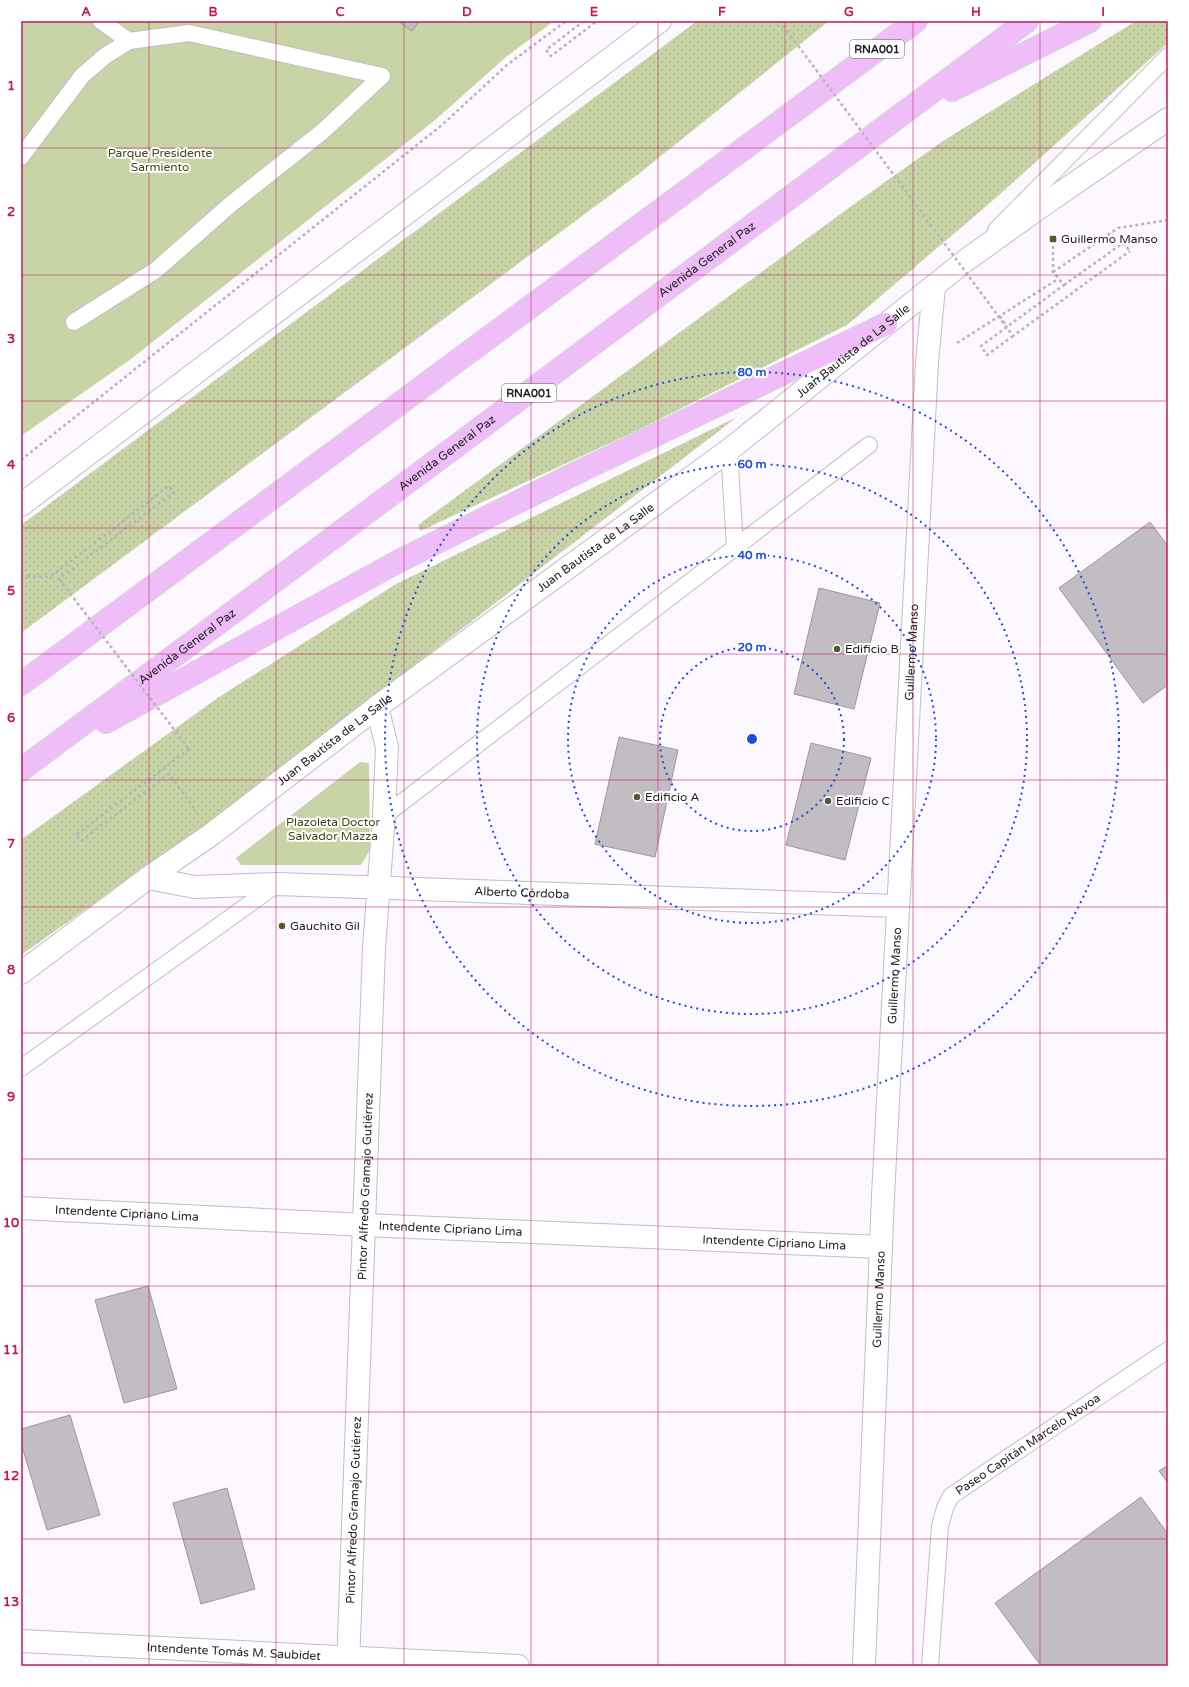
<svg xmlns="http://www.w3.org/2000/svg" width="1189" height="1687" viewBox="0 0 1189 1687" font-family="'Varela Round',sans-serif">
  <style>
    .grass { fill: url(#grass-dots) }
    .park { fill: #c8d4a6 }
    .building { fill: #c2bcc3; stroke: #9c969d }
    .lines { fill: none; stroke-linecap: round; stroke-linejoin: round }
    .service-casing { stroke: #c3bdc4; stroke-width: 18 }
    .minor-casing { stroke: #c3bdc4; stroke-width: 24 }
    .tertiary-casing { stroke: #c3bdc4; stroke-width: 24 }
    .motorway-casing { stroke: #d7d6d7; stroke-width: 24 }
    .path { stroke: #b9b4ba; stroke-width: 2.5; stroke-dasharray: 3 3; stroke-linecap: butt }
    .service { stroke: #fff; stroke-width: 16 }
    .minor { stroke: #fff; stroke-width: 22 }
    .tertiary { stroke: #fff; stroke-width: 22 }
    .motorway { stroke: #efbef9; stroke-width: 22 }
    .path-bridge { stroke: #b9b4ba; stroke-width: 2.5; stroke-dasharray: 3 3; stroke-linecap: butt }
    .grid { fill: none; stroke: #c2185b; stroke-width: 1; stroke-opacity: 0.55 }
    .ring { fill: none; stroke: #1d4ed8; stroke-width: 2; stroke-dasharray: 2 4 }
    .poi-dot { fill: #515b2b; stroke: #fff; stroke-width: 1.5 }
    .labels { text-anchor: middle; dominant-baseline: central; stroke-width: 4; stroke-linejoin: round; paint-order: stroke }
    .shield { fill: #fff; stroke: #626162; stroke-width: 1 }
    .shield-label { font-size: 11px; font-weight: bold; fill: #1f1d1f }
    .park-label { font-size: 12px; fill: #3f4916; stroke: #fff }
    .poi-label { font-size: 12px; fill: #1f1d1f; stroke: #fff; text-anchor: start }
    .street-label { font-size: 12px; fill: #1f1d1f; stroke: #fff }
    .centre { fill: #1d4ed8; stroke: #fff; stroke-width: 2 }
    .ring-label { font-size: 12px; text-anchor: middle; font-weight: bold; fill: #1d4ed8; stroke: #fff; stroke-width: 4; stroke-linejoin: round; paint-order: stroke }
    .neatline { fill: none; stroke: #c2185b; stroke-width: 1.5 }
    .grid-label { font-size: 13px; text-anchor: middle; font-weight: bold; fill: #c2185b }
  </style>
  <defs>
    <pattern id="grass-dots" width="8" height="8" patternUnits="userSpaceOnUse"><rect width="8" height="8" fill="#c8d4a6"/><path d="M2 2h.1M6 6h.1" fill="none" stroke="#abb68e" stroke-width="1.8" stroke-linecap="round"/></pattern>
  </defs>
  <rect width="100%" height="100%" fill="#fdf7ff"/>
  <!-- grass -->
  <g class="grass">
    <path d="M697,21H829L636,176L21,633V525Z"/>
    <path d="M1136,21H1168V43L998,196L847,325L638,430L420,531L418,525L850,207L943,141Z"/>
    <path d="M737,417L229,808L21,955V839L29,834L219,697L396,584Z"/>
  </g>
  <!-- park -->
  <g class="park">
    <path d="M21,21H554L506,57L434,121L131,359L21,436Z"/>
    <path d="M360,762L369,763L370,850L361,865H241L236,858Z"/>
  </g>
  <!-- building -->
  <g class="building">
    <path d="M398,21H419L412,31Z"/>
    <path d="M1150,522L1168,546V685L1143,703L1059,588Z"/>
    <path d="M819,588L880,603L854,709L794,694Z"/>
    <path d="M619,737L678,750L655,857L595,844Z"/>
    <path d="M811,743L871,758L845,860L786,845Z"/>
    <path d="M148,1286L177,1389L124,1403L95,1300Z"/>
    <path d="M70,1415L100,1515L47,1530L21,1443V1429Z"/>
    <path d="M1168,1465V1483L1159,1471Z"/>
    <path d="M227,1488L255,1589L201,1604L173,1503Z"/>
    <path d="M1141,1497L1168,1534V1666H1041L995,1603Z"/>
  </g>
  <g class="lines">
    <!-- service casing -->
    <g class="service-casing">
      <g id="service">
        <path d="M101,21L129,41"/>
        <path d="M21,157L82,76L105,56L129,41L189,33L382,76L322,132L231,204L156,270L74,322"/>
        <path d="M996,230L1168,56"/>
        <path d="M729,450L735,546"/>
        <path d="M384,816L869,445"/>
        <path d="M21,1068L277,884"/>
        <path id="s1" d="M930,1666L940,1526L945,1508L951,1496L1168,1350"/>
      </g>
    </g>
    <!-- minor casing -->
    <g class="minor-casing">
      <g id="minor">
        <path id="s2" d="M148,878L195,887L277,884L897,906"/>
        <path id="s3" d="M21,1208L365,1225L881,1247"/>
        <path id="s4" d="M21,1641L518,1666"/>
        <path id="s5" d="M348,1666L374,948L384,816L387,747L377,707"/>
        <path id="s6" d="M864,1666L883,1196L927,362L934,287"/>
      </g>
    </g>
    <!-- tertiary casing -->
    <g class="tertiary-casing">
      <g id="tertiary">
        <path d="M21,505L660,21"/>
        <path id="s7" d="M21,973L148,878L212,834L377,707L729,450L965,261L1036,210L1168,119"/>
      </g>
    </g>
    <!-- motorway casing -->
    <g class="motorway-casing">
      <g id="motorway">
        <path d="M952,90L1090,21"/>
        <path d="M21,684L916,21"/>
        <path d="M106,722L399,561L568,477L886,324"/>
        <path id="s8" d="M21,770L1027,21"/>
      </g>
    </g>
    <!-- path -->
    <g class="path">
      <path d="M584,21L546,50L551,56L597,21"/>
      <path d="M779,21L791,36"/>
      <path d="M1053,272L1118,228L1168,220"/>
      <path d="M1064,285L1123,243L1130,251"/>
      <path d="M1000,316L1007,327"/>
      <path d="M1013,336L987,355L981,346L1064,285L1053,272V239L1050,234"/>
      <path d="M957,343L1058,279"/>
      <path d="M21,460L442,125L507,65L566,21"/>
      <path d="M21,576L50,577L169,486L174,492L59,579"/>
      <path d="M189,749L76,835L81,841L169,774L197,812"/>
    </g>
    <!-- service -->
    <use href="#service" class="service"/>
    <!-- minor -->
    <use href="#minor" class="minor"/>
    <!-- tertiary -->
    <use href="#tertiary" class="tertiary"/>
    <!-- motorway -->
    <use href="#motorway" class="motorway"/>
    <!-- path-bridge -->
    <g class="path-bridge">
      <path d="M791,36L1013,336L1130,251"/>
      <path d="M59,579L189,749"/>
    </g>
  </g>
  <!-- grid -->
  <path class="grid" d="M149,21V1666M276,21V1666M404,21V1666M531,21V1666M658,21V1666M785,21V1666M913,21V1666M1040,21V1666M21,148H1168M21,275H1168M21,401H1168M21,528H1168M21,654H1168M21,780H1168M21,907H1168M21,1033H1168M21,1159H1168M21,1286H1168M21,1412H1168M21,1539H1168"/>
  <!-- distance rings -->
  <g class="ring">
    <circle cx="752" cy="739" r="92"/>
    <circle cx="752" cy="739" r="184"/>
    <circle cx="752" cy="739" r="275"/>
    <circle cx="752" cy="739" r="367"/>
  </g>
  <!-- markers -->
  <g class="poi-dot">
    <rect x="1049" y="235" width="8" height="8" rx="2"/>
    <circle cx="837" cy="649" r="4"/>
    <circle cx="637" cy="797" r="4"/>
    <circle cx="828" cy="801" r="4"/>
    <circle cx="282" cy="926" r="4"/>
  </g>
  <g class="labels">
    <!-- shield labels -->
    <g class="shield">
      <rect x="850" y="40" width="54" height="18" rx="3"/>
      <rect x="502" y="384" width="54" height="18" rx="3"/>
    </g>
    <g class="shield-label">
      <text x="877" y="49">RNA001</text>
      <text x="529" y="393">RNA001</text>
    </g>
    <!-- park labels -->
    <g class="park-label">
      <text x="160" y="153">Parque Presidente<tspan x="160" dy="14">Sarmiento</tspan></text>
      <text x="333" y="822">Plazoleta Doctor<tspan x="333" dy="14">Salvador Mazza</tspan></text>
    </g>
    <!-- poi labels -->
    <g class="poi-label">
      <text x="1061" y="239">Guillermo Manso</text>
      <text x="845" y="649">Edificio B</text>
      <text x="645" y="797">Edificio A</text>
      <text x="836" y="801">Edificio C</text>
      <text x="290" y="926">Gauchito Gil</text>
    </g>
    <!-- street labels -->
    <g class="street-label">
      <text stroke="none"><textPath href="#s8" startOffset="855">Avenida General Paz</textPath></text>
      <text stroke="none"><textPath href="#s7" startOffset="1039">Juan Bautista de La Salle</textPath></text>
      <text stroke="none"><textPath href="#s8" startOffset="531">Avenida General Paz</textPath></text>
      <text stroke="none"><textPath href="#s7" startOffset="715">Juan Bautista de La Salle</textPath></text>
      <text stroke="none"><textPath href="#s8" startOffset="207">Avenida General Paz</textPath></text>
      <text stroke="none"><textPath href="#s6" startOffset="1015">Guillermo Manso</textPath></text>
      <text stroke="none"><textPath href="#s7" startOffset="391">Juan Bautista de La Salle</textPath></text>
      <text stroke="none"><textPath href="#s2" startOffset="375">Alberto Córdoba</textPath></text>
      <text stroke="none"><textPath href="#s6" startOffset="691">Guillermo Manso</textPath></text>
      <text stroke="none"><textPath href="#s5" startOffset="480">Pintor Alfredo Gramajo Gutiérrez</textPath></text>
      <text stroke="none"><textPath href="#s3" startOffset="106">Intendente Cipriano Lima</textPath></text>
      <text stroke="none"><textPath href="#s3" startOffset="430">Intendente Cipriano Lima</textPath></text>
      <text stroke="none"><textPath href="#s3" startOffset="754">Intendente Cipriano Lima</textPath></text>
      <text stroke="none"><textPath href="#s6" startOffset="367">Guillermo Manso</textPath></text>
      <text stroke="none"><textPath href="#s1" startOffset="265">Paseo Capitán Marcelo Novoa</textPath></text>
      <text stroke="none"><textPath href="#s5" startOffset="156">Pintor Alfredo Gramajo Gutiérrez</textPath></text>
      <text stroke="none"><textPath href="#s4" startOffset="213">Intendente Tomás M. Saubidet</textPath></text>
    </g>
  </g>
  <circle cx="752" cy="739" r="6" class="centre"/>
  <g class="ring-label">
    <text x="752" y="376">80 m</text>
    <text x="752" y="468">60 m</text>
    <text x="752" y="559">40 m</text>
    <text x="752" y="651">20 m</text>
  </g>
  <!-- border -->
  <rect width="1189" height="1687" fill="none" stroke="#ffffff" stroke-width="44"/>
  <rect x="22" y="22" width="1145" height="1643" class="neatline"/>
  <g class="grid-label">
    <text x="86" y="16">A</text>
    <text x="213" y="16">B</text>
    <text x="340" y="16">C</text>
    <text x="467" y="16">D</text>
    <text x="594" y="16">E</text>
    <text x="722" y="16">F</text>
    <text x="849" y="16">G</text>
    <text x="976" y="16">H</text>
    <text x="1103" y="16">I</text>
    <text x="11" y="90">1</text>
    <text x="11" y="216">2</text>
    <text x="11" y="343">3</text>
    <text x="11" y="469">4</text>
    <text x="11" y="595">5</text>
    <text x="11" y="722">6</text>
    <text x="11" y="848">7</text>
    <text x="11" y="974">8</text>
    <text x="11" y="1101">9</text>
    <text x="11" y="1227">10</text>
    <text x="11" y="1354">11</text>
    <text x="11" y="1480">12</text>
    <text x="11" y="1606">13</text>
  </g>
</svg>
